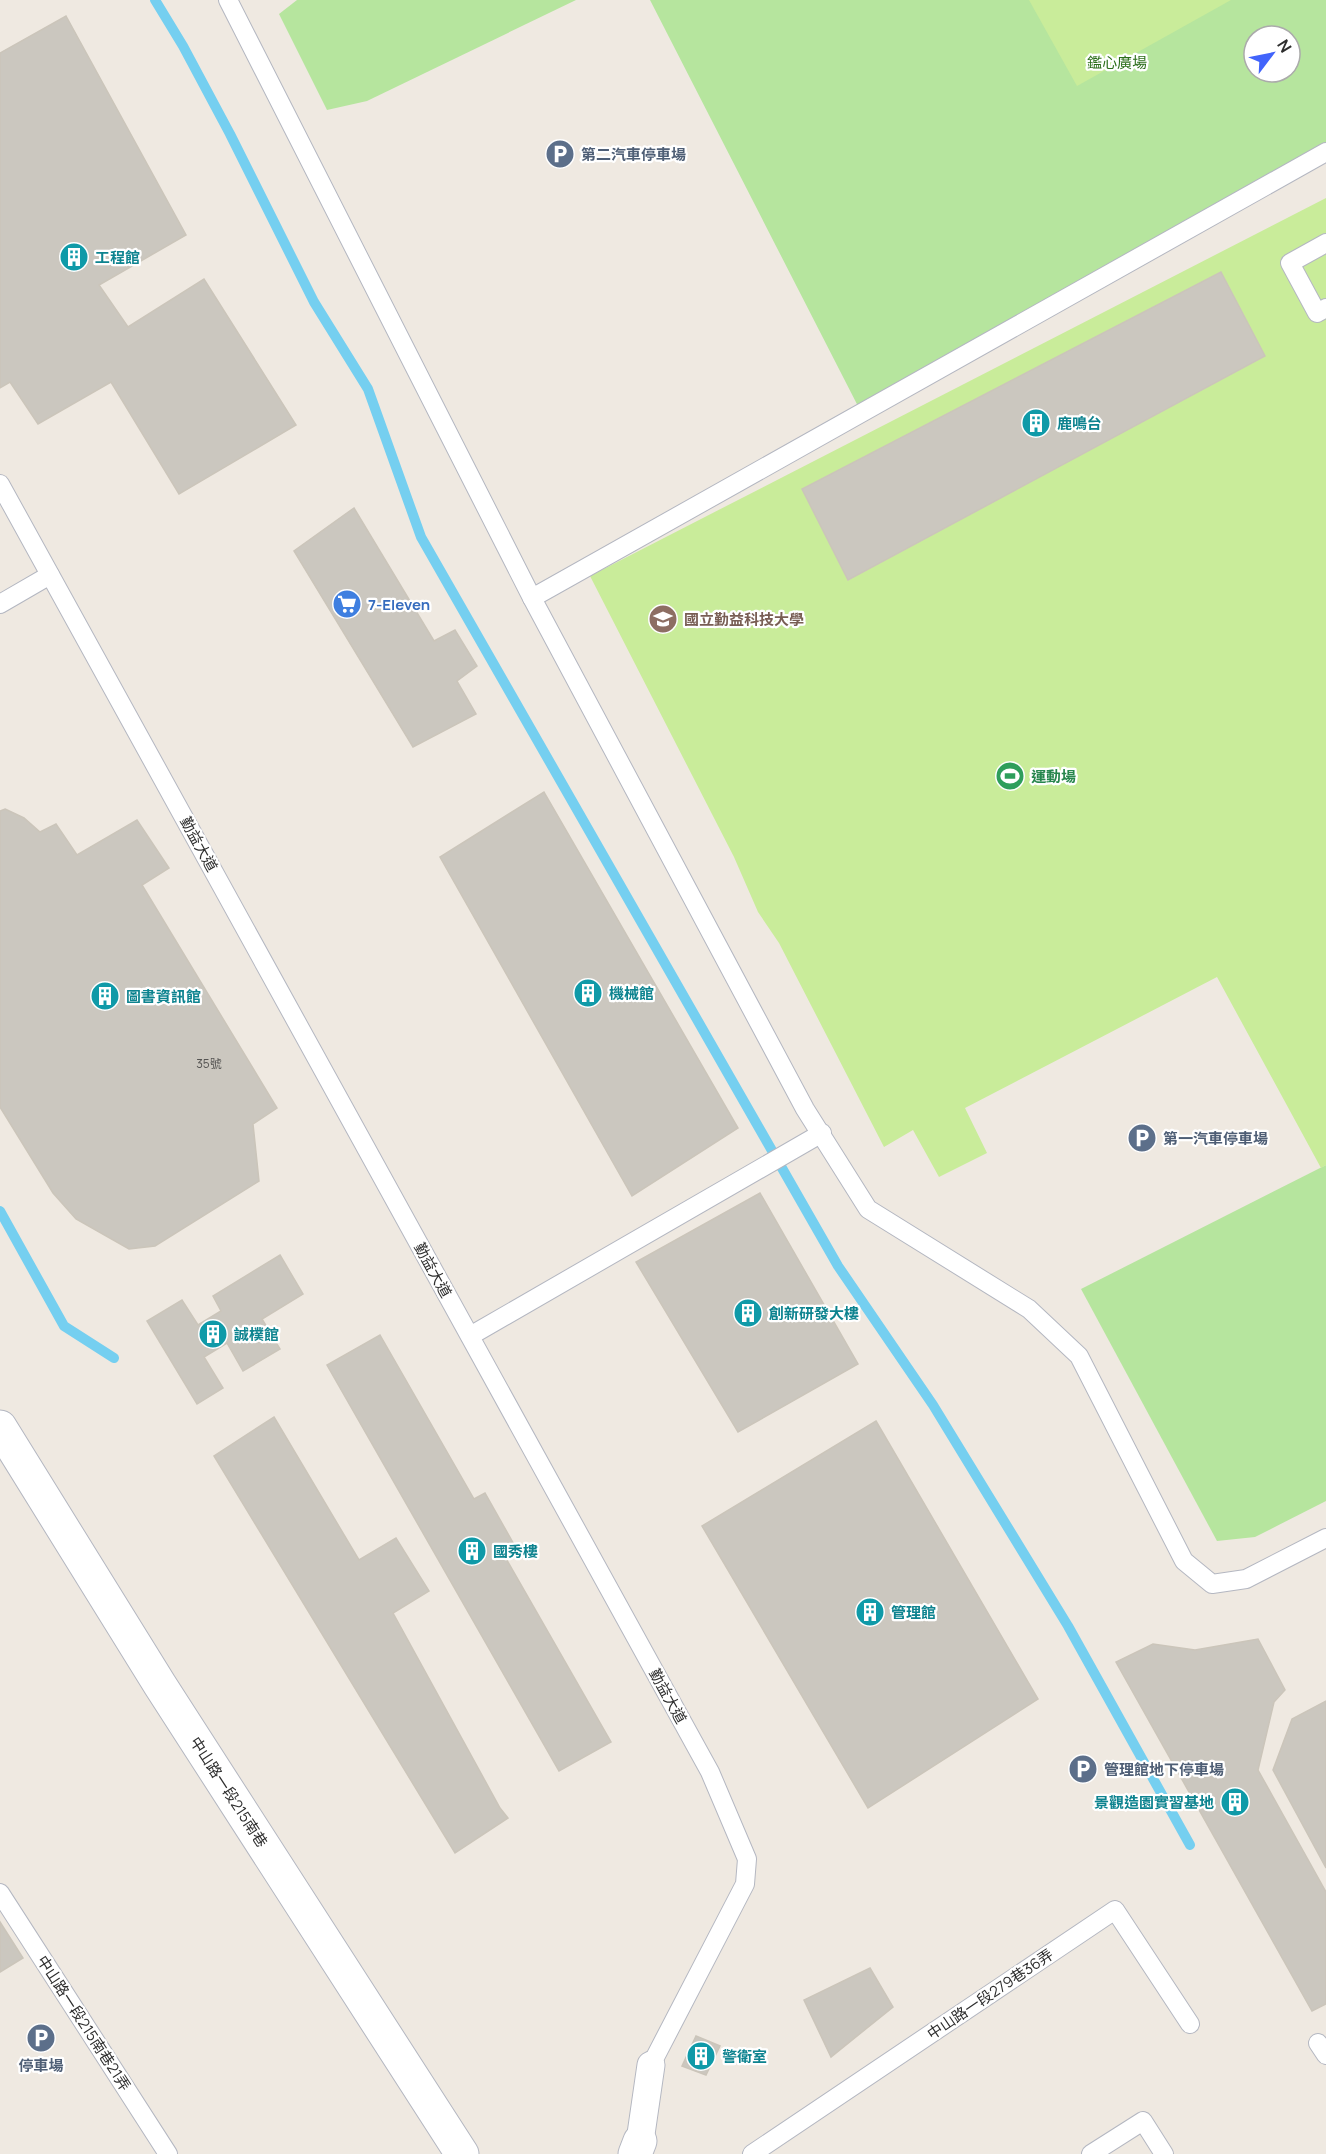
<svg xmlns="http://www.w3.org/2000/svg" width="1326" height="2154" viewBox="0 0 1326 2154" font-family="Manrope,'Noto Sans TC',sans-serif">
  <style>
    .green { fill: #b6e59e; fill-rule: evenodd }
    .pitch { fill: #c9ec9a }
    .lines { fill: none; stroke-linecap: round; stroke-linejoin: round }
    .stream { stroke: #75cff0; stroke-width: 10 }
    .building { fill: #cbc7bf; stroke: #cbc5ba; stroke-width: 1.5 }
    .service-casing { stroke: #b4b7c1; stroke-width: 20 }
    .pedestrian-casing { stroke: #b4b7c1; stroke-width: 29 }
    .minor-casing { stroke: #b4b7c1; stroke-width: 35 }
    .service { stroke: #fff; stroke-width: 18 }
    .pedestrian { stroke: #fff; stroke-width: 27 }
    .minor { stroke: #fff; stroke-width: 33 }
    .labels { text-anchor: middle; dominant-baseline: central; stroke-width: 4.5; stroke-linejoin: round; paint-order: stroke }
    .number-label { font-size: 12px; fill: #555452 }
    .park-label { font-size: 15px; fill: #2c6e1b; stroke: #fff }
    .service-label { font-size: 15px; font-weight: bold; fill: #4e5e75; stroke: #fff; text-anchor: start }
    .culture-label { font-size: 15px; font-weight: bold; fill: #0d838f; stroke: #fff; text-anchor: start }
    .shop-label { font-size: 15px; font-weight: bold; fill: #366cbe; stroke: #fff; text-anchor: start }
    .education-label { font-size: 15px; font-weight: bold; fill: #785e54; stroke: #fff; text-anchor: start }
    .leisure-label { font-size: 15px; font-weight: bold; fill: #27864d; stroke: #fff; text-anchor: start }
    .street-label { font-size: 15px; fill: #2e2e2e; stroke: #fff }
  </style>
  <rect width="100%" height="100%" fill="#efe9e1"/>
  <!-- green -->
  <g class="green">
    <path d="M297,0H576L367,101L327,110L279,14Z"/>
    <path d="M650,0H1326V152L861,412ZM1254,36H1290V72H1254Z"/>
    <path d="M1326,1165V1501L1255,1537L1217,1541L1081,1289Z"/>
  </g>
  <!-- pitch -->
  <g class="pitch">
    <path d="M1029,0H1231L1077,86Z"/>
    <path d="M1326,198V1165L1321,1168L1217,977L965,1108L987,1153L939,1177L913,1130L884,1147L779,943L758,912L734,857L590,576Z"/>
  </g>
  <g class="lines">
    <!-- stream -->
    <g class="stream">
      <path d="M155,0L183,46L230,134L314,302L368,389L421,537L838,1266L933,1405L1068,1626L1190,1845"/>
      <path d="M0,1211L64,1326L114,1358"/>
    </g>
  </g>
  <!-- building -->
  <g class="building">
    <path d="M66,16L186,235L99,285L128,327L204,279L296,425L179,494L111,382L38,424L10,382L0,388V53Z"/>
    <path d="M1221,272L1265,356L848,580L802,489Z"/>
    <path d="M354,508L434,641L455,630L477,666L457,681L476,714L413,747L294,551Z"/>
    <path d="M544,792L738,1128L632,1196L440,857Z"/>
    <path d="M5,809L24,818L40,832L56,824L77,855L137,820L169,868L142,885L277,1108L253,1124L259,1181L155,1246L129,1249L76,1219L53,1193L0,1107V811Z"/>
    <path d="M760,1193L858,1364L738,1432L636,1262Z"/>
    <path d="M280,1255L303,1294L262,1319L280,1349L243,1371L227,1343L204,1357L223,1388L197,1404L147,1321L182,1300L198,1325L221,1311L213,1296Z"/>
    <path d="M380,1335L474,1499L485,1493L516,1548L504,1555L611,1742L559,1771L327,1365Z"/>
    <path d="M274,1417L359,1560L396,1538L429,1591L393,1613L500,1808L508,1818L455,1853L214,1456Z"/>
    <path d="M876,1421L1038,1699L868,1808L702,1526Z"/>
    <path d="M1258,1639L1285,1690L1274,1702L1258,1770L1326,1892V2004L1312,2011L1116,1662L1153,1644L1195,1650Z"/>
    <path d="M1326,1701V1868L1273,1770L1292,1719Z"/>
    <path d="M0,1922L23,1958L0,1972Z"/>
    <path d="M870,1968L893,2007L831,2057L804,2000Z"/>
    <path d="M696,2036L720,2046L706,2075L682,2066Z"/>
  </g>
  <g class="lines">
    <!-- service casing -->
    <g class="service-casing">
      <g id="service">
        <path d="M228,0L532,598L805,1109L868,1209L1029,1309L1079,1356L1184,1561L1212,1584L1246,1579L1326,1538"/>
        <path d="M1326,243L1290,263L1317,313L1326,308"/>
        <path d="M0,484L710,1772L747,1859L745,1884L651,2065"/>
        <path d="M532,598L1326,152"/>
        <path d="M0,604L50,575"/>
        <path d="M470,1336L822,1133"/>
        <path d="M0,1893L168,2154"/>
        <path d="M1318,2043L1326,2055"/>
        <path d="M752,2154L1115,1910L1190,2024"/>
        <path d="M1091,2154L1143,2121L1164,2154"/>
      </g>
    </g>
    <!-- pedestrian casing -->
    <g class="pedestrian-casing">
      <path id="pedestrian" d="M640,2141L651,2065"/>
    </g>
    <!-- minor casing -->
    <g class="minor-casing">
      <g id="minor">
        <path d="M0,1427L160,1685L462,2154"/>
        <path d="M635,2154L640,2141"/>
      </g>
    </g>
    <!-- service -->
    <use href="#service" class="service"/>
    <!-- pedestrian -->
    <use href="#pedestrian" class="pedestrian"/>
    <!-- minor -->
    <use href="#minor" class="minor"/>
  </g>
  <!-- icons -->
  <defs>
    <g id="parking-disc" transform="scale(1.5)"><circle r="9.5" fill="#5c6f8a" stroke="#fff"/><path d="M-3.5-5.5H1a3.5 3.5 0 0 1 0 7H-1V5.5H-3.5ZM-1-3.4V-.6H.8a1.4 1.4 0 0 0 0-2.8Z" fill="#fff"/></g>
    <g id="building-disc" transform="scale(1.5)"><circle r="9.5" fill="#0f9aa8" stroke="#fff"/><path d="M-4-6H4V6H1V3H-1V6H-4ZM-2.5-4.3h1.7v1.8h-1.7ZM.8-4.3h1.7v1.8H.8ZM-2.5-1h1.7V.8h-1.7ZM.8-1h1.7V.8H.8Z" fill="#fff"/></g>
    <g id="supermarket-disc" transform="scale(1.5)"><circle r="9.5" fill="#3f7fe0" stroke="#fff"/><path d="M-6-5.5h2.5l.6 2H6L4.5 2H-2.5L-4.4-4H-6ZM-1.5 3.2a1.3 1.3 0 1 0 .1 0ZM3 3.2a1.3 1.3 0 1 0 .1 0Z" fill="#fff"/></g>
    <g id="university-disc" transform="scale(1.5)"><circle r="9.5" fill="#8d6e63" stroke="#fff"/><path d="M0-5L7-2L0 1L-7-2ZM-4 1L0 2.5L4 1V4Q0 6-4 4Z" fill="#fff"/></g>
    <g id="stadium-disc" transform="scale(1.5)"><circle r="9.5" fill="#2e9e5b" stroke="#fff"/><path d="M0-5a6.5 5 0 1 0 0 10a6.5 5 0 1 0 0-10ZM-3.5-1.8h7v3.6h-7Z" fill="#fff"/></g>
  </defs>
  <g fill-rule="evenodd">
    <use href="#parking-disc" x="560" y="154"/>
    <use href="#building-disc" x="74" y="257"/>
    <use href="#building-disc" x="1036" y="423"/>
    <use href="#supermarket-disc" x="347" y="604"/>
    <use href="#university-disc" x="663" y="619"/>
    <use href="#stadium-disc" x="1010" y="776"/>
    <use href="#building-disc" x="588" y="993"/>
    <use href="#building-disc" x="105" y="996"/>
    <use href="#parking-disc" x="1142" y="1138"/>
    <use href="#building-disc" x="748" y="1313"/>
    <use href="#building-disc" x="213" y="1334"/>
    <use href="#building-disc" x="472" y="1551"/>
    <use href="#building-disc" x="870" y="1612"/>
    <use href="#parking-disc" x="1083" y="1769"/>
    <use href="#building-disc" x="1235" y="1802"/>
    <use href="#parking-disc" x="41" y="2038"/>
    <use href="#building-disc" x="701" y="2056"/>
  </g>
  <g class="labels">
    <!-- number labels -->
    <g class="number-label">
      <text x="209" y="1063">35號</text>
    </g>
    <!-- park labels -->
    <g class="park-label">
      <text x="1117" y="62">鑑心廣場</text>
    </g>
    <!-- service labels -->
    <g class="service-label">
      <text x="581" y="154">第二汽車停車場</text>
      <text x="1163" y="1138">第一汽車停車場</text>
      <text x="1104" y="1769">管理館地下停車場</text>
      <text x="41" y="2065" text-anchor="middle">停車場</text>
    </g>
    <!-- culture labels -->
    <g class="culture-label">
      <text x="95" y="257">工程館</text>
      <text x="1057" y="423">鹿鳴台</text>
      <text x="609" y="993">機械館</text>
      <text x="126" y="996">圖書資訊館</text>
      <text x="769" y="1313">創新研發大樓</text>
      <text x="234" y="1334">誠樸館</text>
      <text x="493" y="1551">國秀樓</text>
      <text x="891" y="1612">管理館</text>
      <text x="1214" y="1802" text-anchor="end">景觀造園實習基地</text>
      <text x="722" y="2056">警衛室</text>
    </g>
    <!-- shop labels -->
    <g class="shop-label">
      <text x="368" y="604">7-Eleven</text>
    </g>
    <!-- education labels -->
    <g class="education-label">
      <text x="684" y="619">國立勤益科技大學</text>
    </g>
    <!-- leisure labels -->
    <g class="leisure-label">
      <text x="1031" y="776">運動場</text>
    </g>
    <!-- street labels -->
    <g class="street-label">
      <text transform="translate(199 844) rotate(61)">勤益大道</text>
      <text transform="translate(433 1270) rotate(61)">勤益大道</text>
      <text transform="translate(668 1696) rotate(61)">勤益大道</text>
      <text transform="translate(229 1792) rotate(57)">中山路一段215南巷</text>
      <text transform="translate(990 1994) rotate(-34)">中山路一段279巷36弄</text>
      <text transform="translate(84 2023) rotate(57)">中山路一段215南巷21弄</text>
    </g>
  </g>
  <!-- north arrow -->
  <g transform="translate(1272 54) rotate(58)"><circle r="28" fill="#ffffff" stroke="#ababab" stroke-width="1.5"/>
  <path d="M0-4.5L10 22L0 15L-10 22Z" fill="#4264fb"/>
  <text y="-9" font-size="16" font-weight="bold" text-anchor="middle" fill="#2e2e2e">N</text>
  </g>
</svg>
